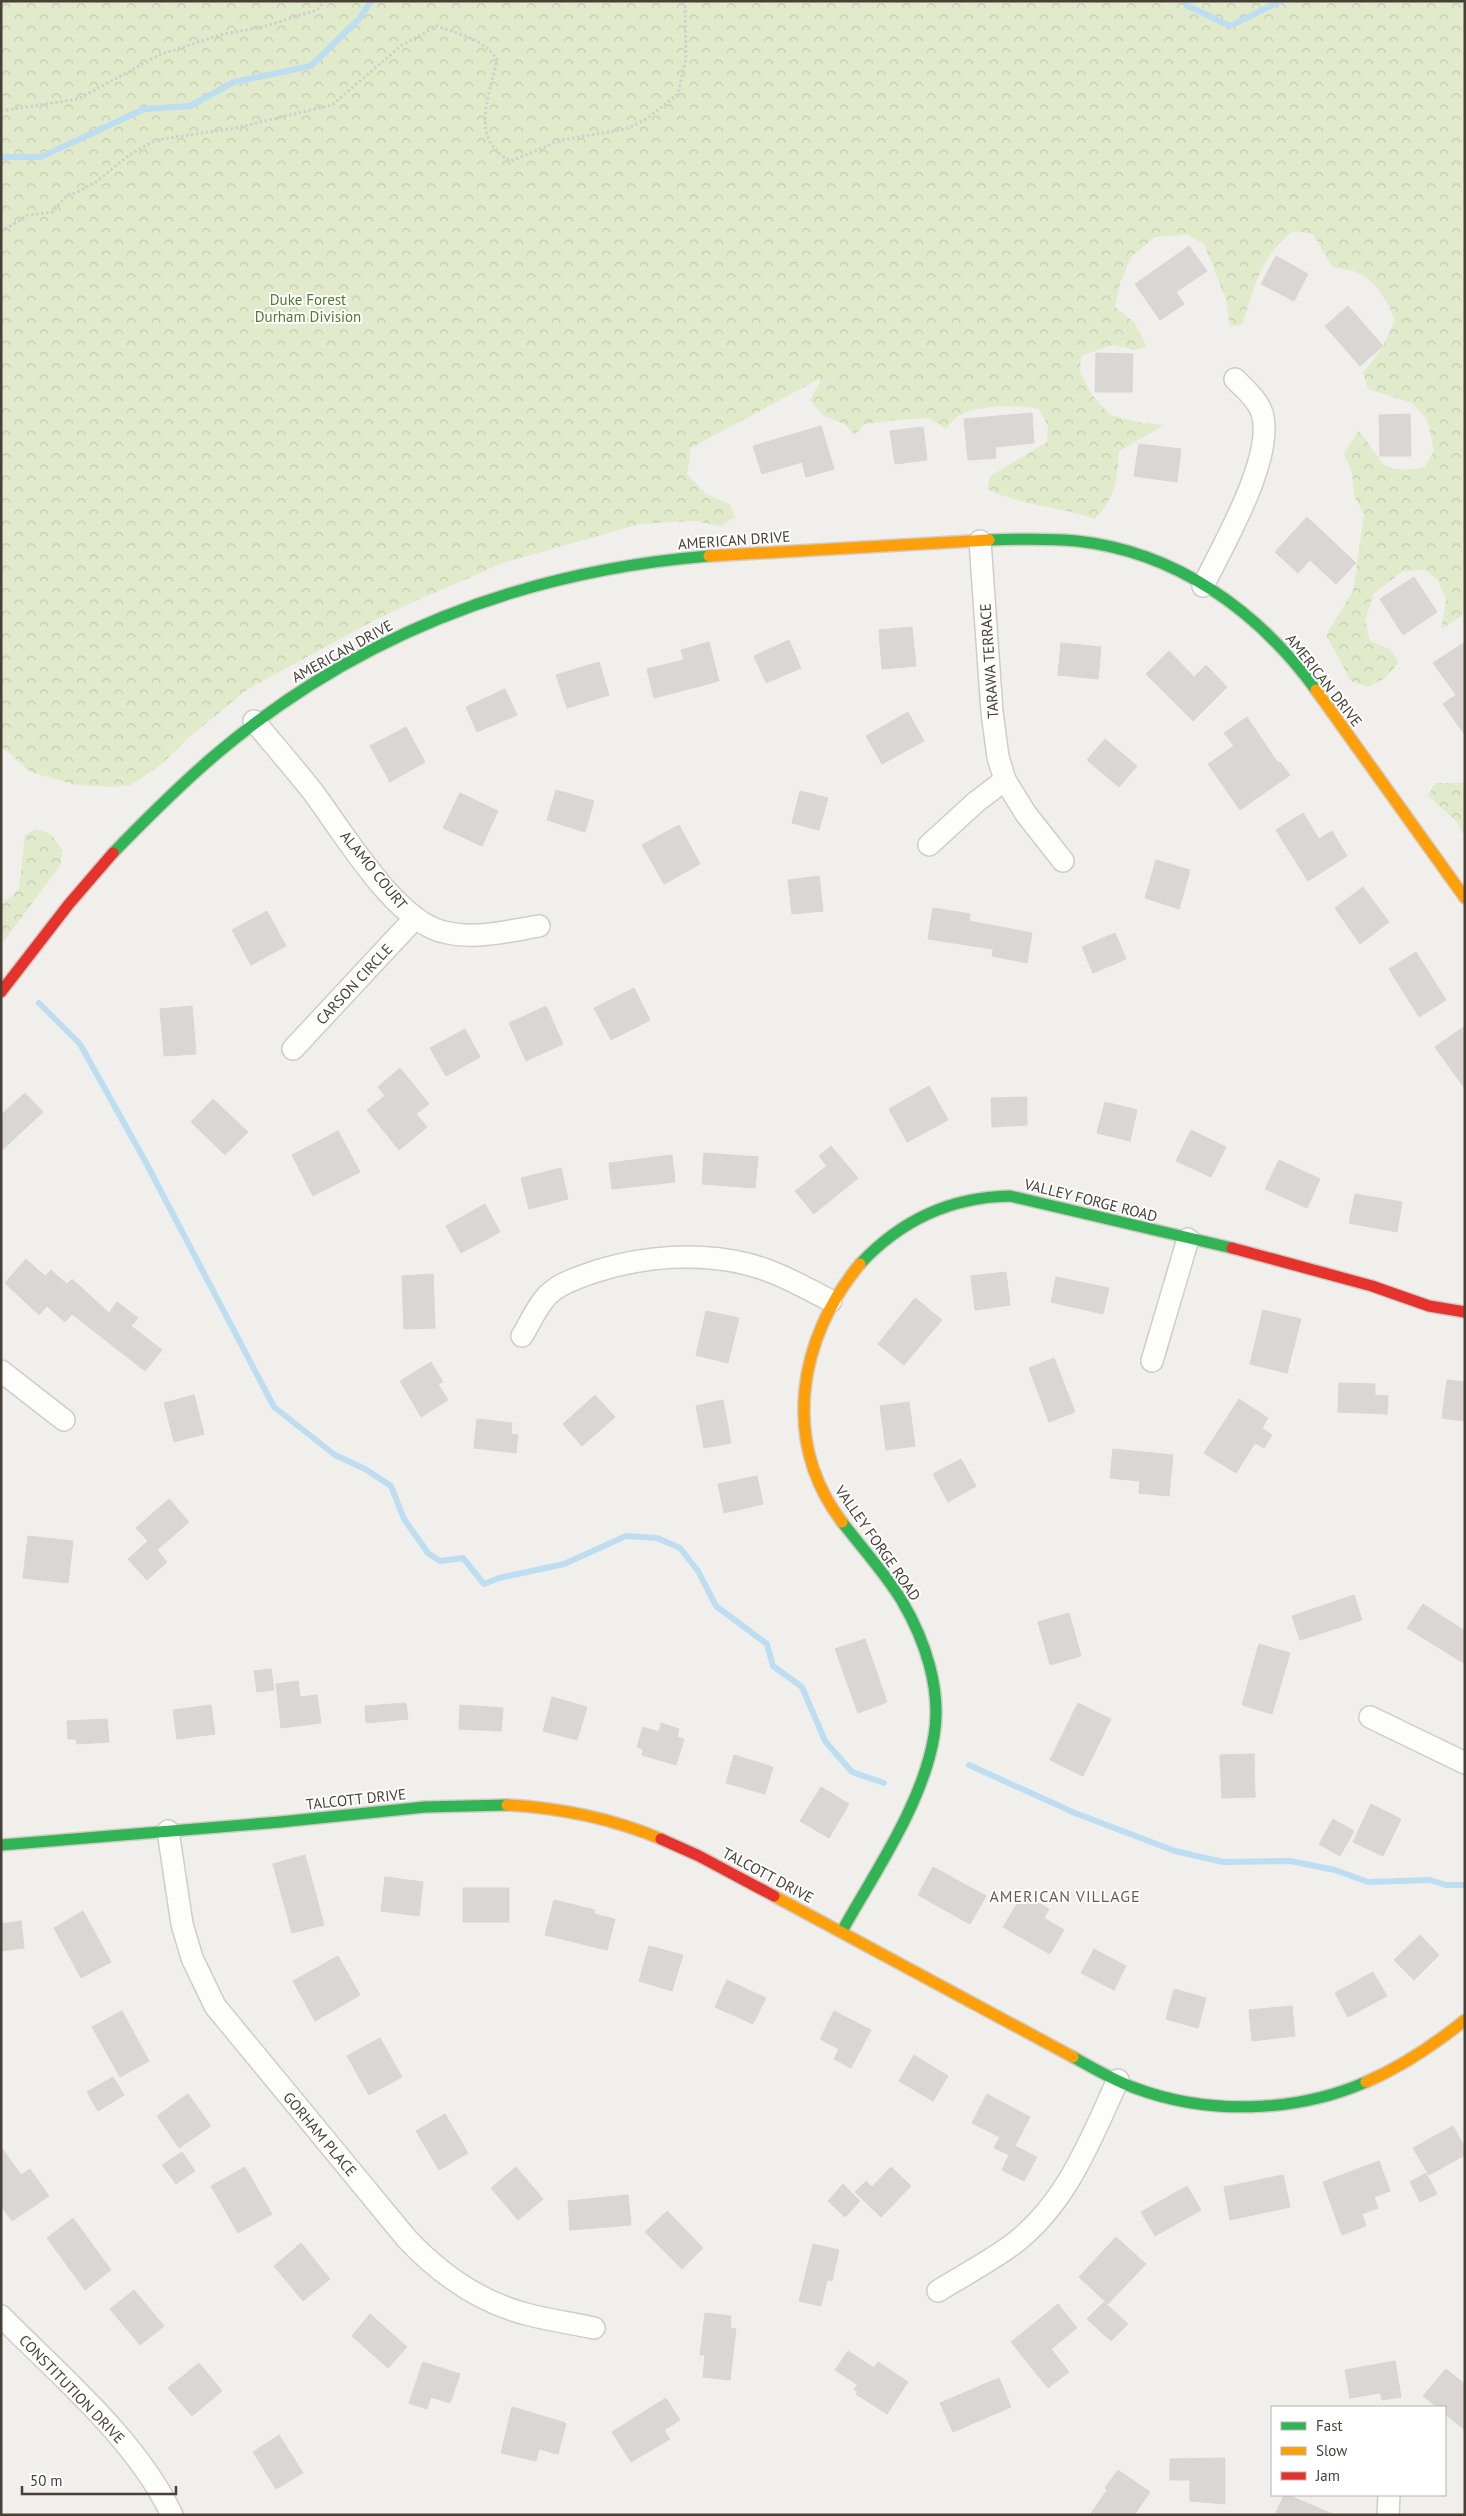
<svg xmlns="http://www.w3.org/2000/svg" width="1466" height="2516" viewBox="0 0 1466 2516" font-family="'PT Sans',sans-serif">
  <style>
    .forest { fill: url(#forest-crowns) }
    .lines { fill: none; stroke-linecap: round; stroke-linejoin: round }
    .stream { stroke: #bcdef0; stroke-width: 6 }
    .building { fill: #d9d6d3; stroke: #dad6d1 }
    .street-casing { stroke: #cfcdc9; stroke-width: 24 }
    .fast-casing { stroke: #d1ccc3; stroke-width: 14 }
    .slow-casing { stroke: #d1ccc3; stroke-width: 14 }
    .jam-casing { stroke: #d1ccc3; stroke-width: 14 }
    .path { stroke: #d2cfcc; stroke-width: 3; stroke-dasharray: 2.5 2.5; stroke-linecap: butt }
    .street { stroke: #fdfdfc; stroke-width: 21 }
    .fast { stroke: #30b455; stroke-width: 11 }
    .slow { stroke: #ff9f0a; stroke-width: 11 }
    .jam { stroke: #e5322d; stroke-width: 11 }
    .labels { text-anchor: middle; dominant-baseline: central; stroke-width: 4; stroke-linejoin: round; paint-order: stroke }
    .park-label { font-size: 15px; fill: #4e7b2a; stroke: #fff }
    .street-label { font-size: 15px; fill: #484037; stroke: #fff }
    .neighbourhood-label { font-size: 16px; letter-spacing: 1px; fill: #6b5e4e; stroke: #fff }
  </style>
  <defs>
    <pattern id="forest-crowns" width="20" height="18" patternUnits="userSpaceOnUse" patternTransform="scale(1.25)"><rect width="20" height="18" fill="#e1ebcc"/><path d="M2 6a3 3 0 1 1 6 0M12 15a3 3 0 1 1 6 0" fill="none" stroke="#c3cbb0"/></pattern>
  </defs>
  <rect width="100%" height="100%" fill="#f1efec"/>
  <!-- forest -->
  <g class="forest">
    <path d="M1,1H1465V614L1441,629L1446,600L1438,580L1425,570L1403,571L1374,593L1365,620L1370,641L1390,649L1399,662L1385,678L1368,687L1351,681L1326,635L1353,591L1364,515L1354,495L1352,473L1344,454L1358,431C1387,461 1373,474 1424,468L1434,451L1427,419L1412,403L1368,389L1363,373L1381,350L1395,321C1389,302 1376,280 1356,272C1349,269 1340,269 1332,267L1313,234L1293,231C1257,261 1257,284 1242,325L1230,326L1226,300L1204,244L1187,235L1155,237L1131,257L1120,283L1115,307L1134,322L1147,347L1134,350L1112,345L1081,356L1080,372L1093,396L1110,415L1142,423L1165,425L1119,451C1117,482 1116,495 1095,519C1059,506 1021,506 987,489L990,476L1047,442L1048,426L1039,409C1017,405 980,404 960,415C955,417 950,425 946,429L929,418L896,420L865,424L855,435L844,424L824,416L810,400L820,382L819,379L691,448L687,474L706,494L730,504L735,517L721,526L694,521L640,524L503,563L411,603L373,621L248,689L188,738L162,764L131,785L113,787L76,785L30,772L1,746Z"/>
    <path d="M1435,783H1465V833L1463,834L1456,821L1428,796Z"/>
    <path d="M36,829L51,834L63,851L60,866L1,945V905L19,889L25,835Z"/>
  </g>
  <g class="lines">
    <!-- stream -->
    <g class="stream">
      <path d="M1185,1L1188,6L1230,26L1281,1"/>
      <path d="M1,157H41L144,109L190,106L234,82L311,66L360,18L371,1"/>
      <path d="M39,1003L80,1044L144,1159L274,1407L335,1455L365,1469L391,1486L404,1519L428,1553L440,1561L463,1558L484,1584L499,1578L564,1564L626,1536L657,1538L680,1548L698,1571L716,1606L767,1644L773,1666L802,1687L825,1741L852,1772L884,1783"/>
      <path d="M969,1765L1075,1813L1175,1851L1223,1862L1290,1861L1335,1870L1368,1882L1430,1880L1446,1885H1465"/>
    </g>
  </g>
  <!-- building -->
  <g class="building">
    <path d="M1189,246L1207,271L1176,292L1184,304L1160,320L1135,284Z"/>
    <path d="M1276,256L1308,274L1294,301L1261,284Z"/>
    <path d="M1348,306L1383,346L1360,366L1325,326Z"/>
    <path d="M1096,353L1133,354L1132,392H1095Z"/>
    <path d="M1032,413L1034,443L995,447L996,458L968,460L964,419Z"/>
    <path d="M1410,414L1411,456H1380L1379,415Z"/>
    <path d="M821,426L834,469L806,477L802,462L762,474L753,446Z"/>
    <path d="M923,427L927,460L895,464L890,431Z"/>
    <path d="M1139,444L1181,449L1177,482L1134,476Z"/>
    <path d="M1307,517L1356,563L1336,584L1310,560L1298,573L1275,552Z"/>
    <path d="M1414,577L1437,612L1403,635L1380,599Z"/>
    <path d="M912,627L916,666L882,669L879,630Z"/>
    <path d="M789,640L801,668L766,683L754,656Z"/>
    <path d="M709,642L719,681L654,698L647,669L684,660L681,650Z"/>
    <path d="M1465,642V735L1443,704L1456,695L1433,663Z"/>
    <path d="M1061,643L1101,647L1098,679L1058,675Z"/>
    <path d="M1169,651L1194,677L1206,665L1227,687L1193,721L1146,674Z"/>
    <path d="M599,662L609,695L567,708L556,675Z"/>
    <path d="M505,689L517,715L477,732L466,707Z"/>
    <path d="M908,712L924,741L882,764L866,736Z"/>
    <path d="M1247,717L1278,763L1280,762L1290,775L1240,810L1208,764L1234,746L1224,733Z"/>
    <path d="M406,727L425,762L390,782L370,746Z"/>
    <path d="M1105,739L1137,766L1119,787L1087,760Z"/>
    <path d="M556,790L594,801L585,832L547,820Z"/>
    <path d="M800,791L828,798L819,830L792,823Z"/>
    <path d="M460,793L498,811L482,846L443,828Z"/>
    <path d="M1303,813L1319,839L1332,831L1347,856L1308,881L1276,830Z"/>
    <path d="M679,825L700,864L664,884L642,845Z"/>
    <path d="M1156,860L1190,870L1179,909L1145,898Z"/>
    <path d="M819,876L823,911L792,914L788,880Z"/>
    <path d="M1363,887L1389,922L1360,944L1335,908Z"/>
    <path d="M933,908L970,914L969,921L1032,933L1027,963L992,956L993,949L928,939Z"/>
    <path d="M267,911L286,946L251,965L232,930Z"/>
    <path d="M1115,933L1126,959L1093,973L1082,947Z"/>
    <path d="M1416,952L1446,1000L1419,1017L1389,969Z"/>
    <path d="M634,988L650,1020L611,1040L594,1008Z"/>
    <path d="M192,1006L196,1054L164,1056L160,1009Z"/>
    <path d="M546,1006L563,1044L526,1061L509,1023Z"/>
    <path d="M1465,1026V1089L1435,1047Z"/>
    <path d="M465,1029L480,1057L446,1076L430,1048Z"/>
    <path d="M400,1068L429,1104L416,1114L427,1127L399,1150L367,1110L385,1096L378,1087Z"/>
    <path d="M929,1086L948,1120L907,1142L889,1109Z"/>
    <path d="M25,1093L43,1112L1,1151V1115Z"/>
    <path d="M1027,1097V1125L992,1127L991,1098Z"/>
    <path d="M213,1099L248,1132L225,1155L191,1122Z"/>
    <path d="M1105,1102L1137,1110L1130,1141L1097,1133Z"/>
    <path d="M1191,1130L1226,1147L1211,1177L1176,1161Z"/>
    <path d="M338,1131L360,1172L313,1196L292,1155Z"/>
    <path d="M831,1146L858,1178L814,1214L795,1191L827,1166L819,1156Z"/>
    <path d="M704,1153L758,1157L755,1188L702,1184Z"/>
    <path d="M672,1155L675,1182L612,1189L609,1163Z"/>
    <path d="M1279,1160L1320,1179L1307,1208L1265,1189Z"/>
    <path d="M561,1168L568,1199L529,1209L521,1178Z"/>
    <path d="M1355,1194L1402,1202L1397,1232L1349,1223Z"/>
    <path d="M485,1204L500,1232L461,1253L446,1226Z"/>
    <path d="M26,1259L45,1276L51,1270L67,1284L72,1279L109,1313L117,1302L138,1318L131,1326L162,1350L145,1371L72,1314L65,1322L47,1306L39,1315L5,1283Z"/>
    <path d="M1006,1272L1010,1305L975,1310L971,1276Z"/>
    <path d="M433,1274L435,1328L404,1329L402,1276Z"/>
    <path d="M1056,1277L1109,1288L1103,1314L1051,1302Z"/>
    <path d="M915,1298L942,1320L904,1365L878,1344Z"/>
    <path d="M1263,1310L1301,1319L1287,1373L1250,1364Z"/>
    <path d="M706,1311L739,1318L728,1363L696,1355Z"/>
    <path d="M1054,1358L1075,1412L1049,1422L1029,1368Z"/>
    <path d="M431,1362L443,1382L438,1384L448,1400L421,1417L400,1381Z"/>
    <path d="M1447,1380L1465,1382V1421L1442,1418Z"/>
    <path d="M1339,1383L1375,1384V1395L1388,1396L1387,1414L1338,1412Z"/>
    <path d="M194,1395L204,1434L174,1442L164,1403Z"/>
    <path d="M595,1395L615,1417L582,1446L563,1424Z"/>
    <path d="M1239,1399L1268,1418L1262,1428L1272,1435L1264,1448L1255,1443L1236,1473L1204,1453Z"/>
    <path d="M723,1400L731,1443L704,1448L696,1406Z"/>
    <path d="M909,1402L915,1446L886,1450L880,1406Z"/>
    <path d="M477,1419L512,1423L511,1434L518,1435L516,1453L474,1448Z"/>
    <path d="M1113,1449L1173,1455L1169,1496L1139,1493L1140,1481L1110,1478Z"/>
    <path d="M961,1459L976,1486L948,1502L933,1474Z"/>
    <path d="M757,1476L763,1504L724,1513L718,1484Z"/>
    <path d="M169,1499L189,1522L157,1550L167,1562L147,1580L128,1559L148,1541L136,1528Z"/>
    <path d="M28,1536L73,1541L68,1583L23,1578Z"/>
    <path d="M1354,1595L1362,1620L1300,1640L1292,1616Z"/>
    <path d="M1423,1604L1465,1631V1664L1407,1628Z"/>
    <path d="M1069,1613L1081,1656L1050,1665L1038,1622Z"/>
    <path d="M865,1639L887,1702L858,1713L835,1649Z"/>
    <path d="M1259,1644L1290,1653L1272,1714L1242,1705Z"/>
    <path d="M271,1669L274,1690L257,1692L254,1671Z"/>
    <path d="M298,1681L300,1697L317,1695L321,1723L281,1728L276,1684Z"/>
    <path d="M552,1697L587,1707L577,1740L543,1731Z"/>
    <path d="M406,1703L408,1719L366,1723L365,1706Z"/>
    <path d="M1078,1703L1111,1719L1083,1776L1050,1760Z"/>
    <path d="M211,1705L215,1734L177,1739L173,1710Z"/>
    <path d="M460,1705L503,1708L501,1731L459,1729Z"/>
    <path d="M107,1719L109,1742L77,1744L76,1739H68L67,1721Z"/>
    <path d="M661,1723L679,1729L677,1737L684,1739L676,1765L642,1755L643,1749L637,1747L643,1727L659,1732Z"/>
    <path d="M1254,1754L1255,1797L1222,1798L1220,1755Z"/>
    <path d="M734,1755L773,1767L765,1794L726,1783Z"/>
    <path d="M821,1787L849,1804L829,1838L800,1821Z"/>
    <path d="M1371,1804L1401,1819L1383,1856L1353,1842Z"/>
    <path d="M1333,1819L1354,1831L1340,1856L1319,1844Z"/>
    <path d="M305,1855L324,1925L292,1933L273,1864Z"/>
    <path d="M933,1867L986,1896L970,1924L918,1895Z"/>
    <path d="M385,1877L423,1882L419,1916L381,1911Z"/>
    <rect x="463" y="1888" width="46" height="34"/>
    <path d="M1023,1894L1049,1909L1044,1918L1064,1930L1050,1954L1003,1927Z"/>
    <path d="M554,1900L595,1910L594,1914L615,1919L607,1950L545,1935Z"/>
    <path d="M83,1911L111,1962L81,1978L54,1928Z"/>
    <path d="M21,1921L24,1948L1,1951V1924Z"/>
    <path d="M1420,1935L1439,1955L1414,1980L1394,1960Z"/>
    <path d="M649,1946L683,1955L672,1991L639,1981Z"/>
    <path d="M1094,1949L1126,1966L1114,1990L1081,1973Z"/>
    <path d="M338,1956L360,1995L315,2021L293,1981Z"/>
    <path d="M1373,1972L1387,1996L1348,2017L1335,1993Z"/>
    <path d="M727,1980L766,1998L753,2024L715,2007Z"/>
    <path d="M1174,1989L1206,1998L1198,2028L1166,2019Z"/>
    <path d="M1292,2006L1295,2036L1252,2041L1249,2010Z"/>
    <path d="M122,2011L149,2061L120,2077L92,2027Z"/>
    <path d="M834,2011L871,2030L851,2068L834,2059L839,2049L820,2039Z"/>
    <path d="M380,2038L402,2077L369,2095L347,2056Z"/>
    <path d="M914,2055L948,2076L933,2101L899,2081Z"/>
    <path d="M113,2077L124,2095L98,2111L87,2092Z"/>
    <path d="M188,2094L211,2126L179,2148L157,2116Z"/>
    <path d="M987,2094L1030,2117L1015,2146L1037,2157L1024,2181L1002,2170L1009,2155L994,2148L1000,2137L972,2123Z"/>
    <path d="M445,2114L468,2153L439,2170L416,2131Z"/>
    <path d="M1453,2126L1465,2148V2155L1429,2175L1413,2148Z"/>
    <path d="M1,2147L21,2175L30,2169L49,2196L12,2221L1,2205Z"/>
    <path d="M182,2152L195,2171L176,2184L162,2165Z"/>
    <path d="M1379,2161L1390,2191L1374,2197L1378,2208L1362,2214L1366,2226L1342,2235L1323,2182Z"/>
    <path d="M245,2167L272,2214L238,2233L211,2186Z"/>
    <path d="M516,2167L543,2199L518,2220L491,2188Z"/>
    <path d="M891,2167L911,2186L881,2217L855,2192L866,2181L872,2187Z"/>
    <path d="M1426,2173L1437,2194L1420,2202L1410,2182Z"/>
    <path d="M1283,2175L1290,2207L1230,2220L1224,2187Z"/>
    <path d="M843,2184L860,2201L845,2217L828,2201Z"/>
    <path d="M1187,2186L1201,2210L1155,2236L1141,2212Z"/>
    <path d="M628,2195L631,2225L570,2230L568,2201Z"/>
    <path d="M667,2211L703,2248L682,2269L645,2232Z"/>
    <path d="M73,2218L111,2270L85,2290L47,2238Z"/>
    <path d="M1116,2237L1146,2264L1108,2304L1079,2277Z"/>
    <path d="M301,2243L330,2279L303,2301L274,2266Z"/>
    <path d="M813,2244L839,2250L832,2281L827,2280L821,2306L799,2301Z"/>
    <path d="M134,2290L164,2326L140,2345L110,2309Z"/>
    <path d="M1104,2302L1128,2324L1111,2341L1087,2319Z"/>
    <path d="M1058,2304L1077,2328L1051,2349L1069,2372L1048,2388L1011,2342Z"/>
    <path d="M705,2313L731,2316L730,2328L736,2329L730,2380L703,2377L705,2355H700Z"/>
    <path d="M370,2314L407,2347L388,2368L352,2336Z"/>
    <path d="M848,2351L874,2368L878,2362L908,2382L887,2414L856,2394L858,2392L854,2389L858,2385L835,2370Z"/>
    <path d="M1395,2361L1401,2397L1382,2400L1380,2393L1350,2398L1345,2370Z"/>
    <path d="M423,2362L460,2374L450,2403L431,2397L427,2409L409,2403Z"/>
    <path d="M199,2363L222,2391L192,2416L168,2388Z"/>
    <path d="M1446,2369L1465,2384V2430L1445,2414V2407H1437L1423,2396Z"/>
    <path d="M999,2378L1011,2407L953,2432L940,2403Z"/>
    <path d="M666,2398L680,2420L664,2430L670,2439L631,2462L612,2432Z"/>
    <path d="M512,2407L566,2423L558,2454L539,2449L536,2461L501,2453Z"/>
    <path d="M279,2435L303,2473L276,2489L253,2452Z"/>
    <path d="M1225,2458V2504L1190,2501V2480H1170V2459Z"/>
    <path d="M1118,2470L1150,2492L1134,2515H1090L1107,2490L1105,2488Z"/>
    <path d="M1284,2495H1288L1335,2515H1275Z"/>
  </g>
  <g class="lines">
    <!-- street casing -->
    <g class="street-casing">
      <g id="street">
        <path d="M980,541L992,712L998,757L1005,780L1026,814L1063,861"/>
        <path d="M1203,586C1222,547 1280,449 1260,408C1255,397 1243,387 1235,379"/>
        <path d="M254,721C274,745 294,768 313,792C343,832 395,921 444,932C474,940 509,931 539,926"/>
        <path d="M929,845L976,802L1005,780"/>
        <path d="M293,1049L415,918"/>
        <path d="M522,1336C530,1323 538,1304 549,1294C560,1283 582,1276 597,1271C644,1256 699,1252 747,1264C776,1271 804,1287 831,1301"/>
        <path d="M1152,1361L1188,1239"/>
        <path d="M1,1371L64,1420"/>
        <path d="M1370,1717L1465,1763"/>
        <path d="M168,1831L182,1924L192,1958L215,2006L407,2239C439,2273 480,2302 526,2314C548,2320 571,2323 594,2328"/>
        <path d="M938,2291C962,2276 989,2262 1012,2245C1067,2204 1090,2140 1118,2080"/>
        <path d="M1,2316C59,2375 137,2440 172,2515"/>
        <path d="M1388,2515L1389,2495"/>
      </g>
    </g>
    <!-- fast casing -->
    <g class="fast-casing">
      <g id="fast">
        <path d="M989,540C1018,539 1047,538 1077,541C1177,552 1258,611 1316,690"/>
        <path d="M113,853C146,819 179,786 214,756C356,635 524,571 709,556"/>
        <path d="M860,1264C900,1221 950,1197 1010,1196L1232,1248"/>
        <path d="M1,1845L280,1822L425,1807L507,1805"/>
        <path d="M842,1931C875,1872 923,1803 934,1736C942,1690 925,1640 902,1601C885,1573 862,1548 842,1522"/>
        <path d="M1073,2057C1093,2068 1113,2080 1135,2088C1207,2115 1295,2113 1366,2082"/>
      </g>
    </g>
    <!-- slow casing -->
    <g class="slow-casing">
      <g id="slow">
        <path d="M709,556L989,540"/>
        <path d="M1316,690L1465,898"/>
        <path d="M842,1522C781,1441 798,1339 860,1264"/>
        <path d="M507,1805C561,1808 611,1818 661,1839"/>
        <path d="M774,1896L1073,2057"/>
        <path d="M1366,2082C1403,2066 1434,2045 1465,2020"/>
      </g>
    </g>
    <!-- jam casing -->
    <g class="jam-casing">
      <g id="jam">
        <path d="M1,992L69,904L113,853"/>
        <path d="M1232,1248L1372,1286L1429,1306L1465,1312"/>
        <path d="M661,1839L699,1856L774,1896"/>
      </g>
    </g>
    <!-- path -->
    <g class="path">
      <path d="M1,111L78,99L159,55L223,34L263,27L317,10L324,1"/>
      <path d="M1,232L28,215L53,212L67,195L76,193L96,182L129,155L156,140L235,128L332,105L402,45L437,26C459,34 483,39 497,59C490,96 468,139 511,161L562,140L626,129L645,120L678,94L686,58L685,1"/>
    </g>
    <!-- street -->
    <use href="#street" class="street"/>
    <!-- fast -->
    <use href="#fast" class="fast"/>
    <!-- slow -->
    <use href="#slow" class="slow"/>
    <!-- jam -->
    <use href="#jam" class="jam"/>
  </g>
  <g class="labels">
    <!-- park labels -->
    <g class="park-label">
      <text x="308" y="299">Duke Forest<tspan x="308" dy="17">Durham Division</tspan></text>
    </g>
    <!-- street labels -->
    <g class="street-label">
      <text transform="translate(734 540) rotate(-4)">AMERICAN DRIVE</text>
      <text transform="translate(342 651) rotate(-29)">AMERICAN DRIVE</text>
      <text transform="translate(989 661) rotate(-94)">TARAWA TERRACE</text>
      <text transform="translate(1324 680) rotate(52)">AMERICAN DRIVE</text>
      <text transform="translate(374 870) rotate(51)">ALAMO COURT</text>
      <text transform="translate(354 984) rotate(-47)">CARSON CIRCLE</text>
      <text transform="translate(1091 1200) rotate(14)">VALLEY FORGE ROAD</text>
      <text transform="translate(878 1543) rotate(55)">VALLEY FORGE ROAD</text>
      <text transform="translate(356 1799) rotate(-6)">TALCOTT DRIVE</text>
      <text transform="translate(768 1875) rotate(28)">TALCOTT DRIVE</text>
      <text transform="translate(320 2134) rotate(50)">GORHAM PLACE</text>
      <text transform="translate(72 2389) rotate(46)">CONSTITUTION DRIVE</text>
    </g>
    <!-- neighbourhood labels -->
    <g class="neighbourhood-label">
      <text x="1065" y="1896">AMERICAN VILLAGE</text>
    </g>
  </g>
  <!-- border -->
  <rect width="1466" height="2516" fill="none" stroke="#484037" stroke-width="5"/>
  <!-- legend -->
  <rect x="1271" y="2406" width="175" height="90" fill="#ffffff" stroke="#b6b3af"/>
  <rect x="1281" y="2422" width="25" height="8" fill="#30b455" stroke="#b6b3af"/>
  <text x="1316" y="2431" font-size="15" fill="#484037">Fast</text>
  <rect x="1281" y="2447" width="25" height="8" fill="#ff9f0a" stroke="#b6b3af"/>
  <text x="1316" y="2456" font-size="15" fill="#484037">Slow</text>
  <rect x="1281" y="2472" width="25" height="8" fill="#e5322d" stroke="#b6b3af"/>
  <text x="1316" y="2481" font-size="15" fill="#484037">Jam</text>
  <!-- scale -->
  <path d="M22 2486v8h154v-8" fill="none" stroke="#484037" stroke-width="2.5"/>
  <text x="30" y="2486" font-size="15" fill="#484037" stroke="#ffffff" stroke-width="4" paint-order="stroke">50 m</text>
</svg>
